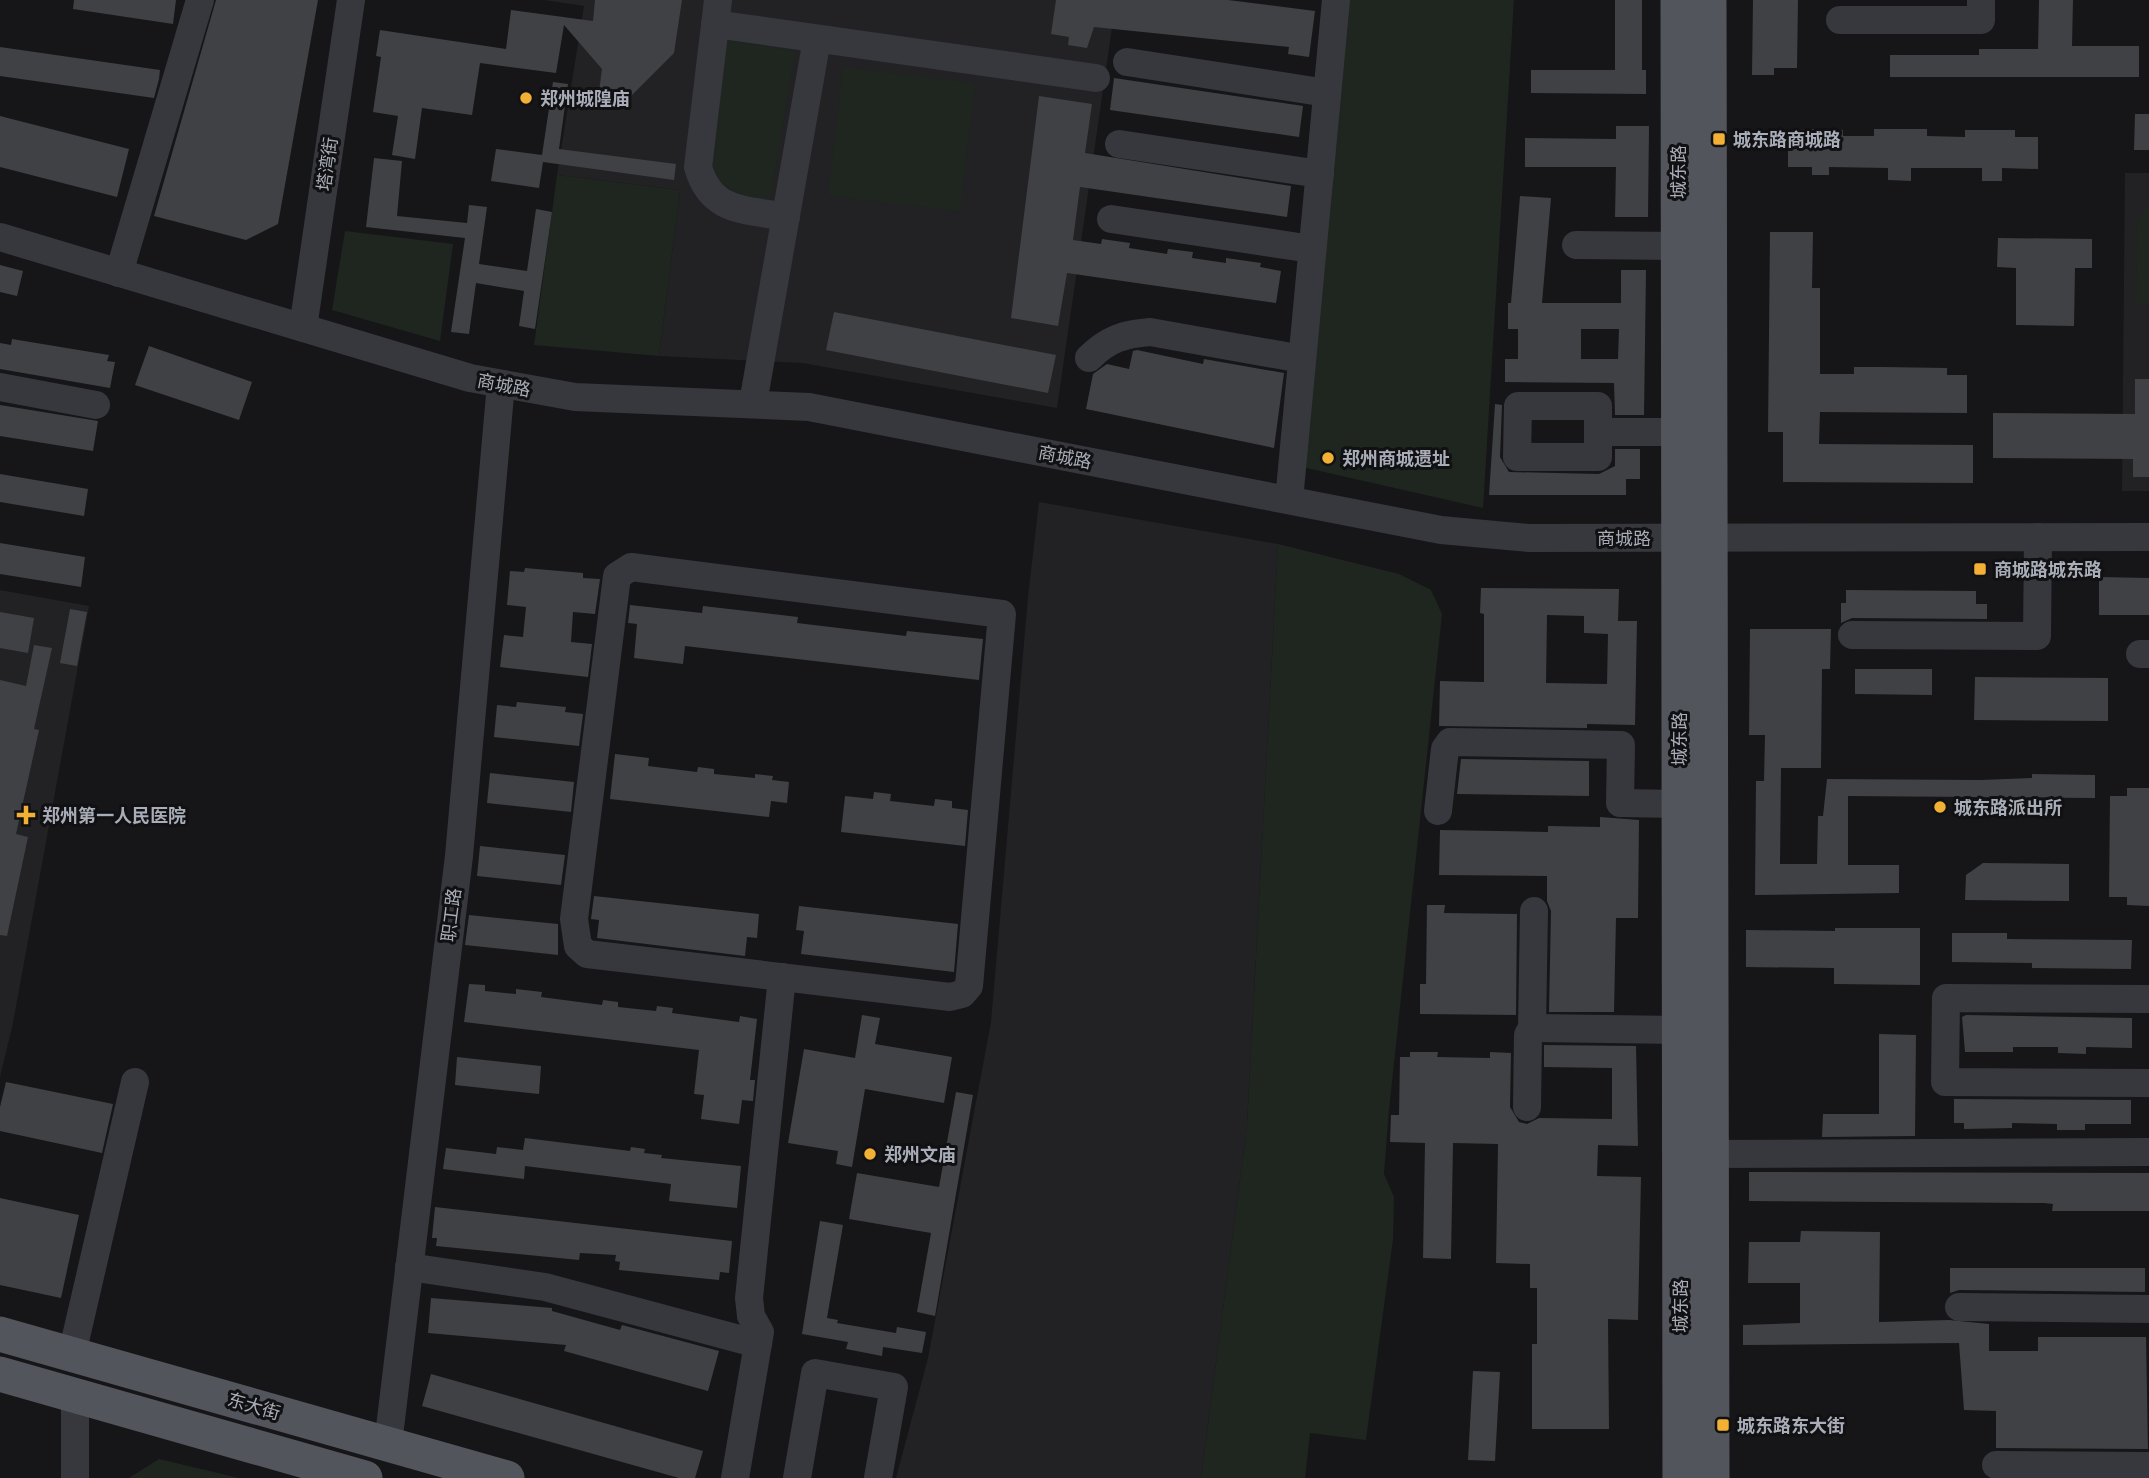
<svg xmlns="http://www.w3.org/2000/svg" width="2149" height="1478" viewBox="0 0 2149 1478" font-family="Poppins,'Noto Sans SC',sans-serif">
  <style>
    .built { fill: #222225 }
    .green { fill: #1e261f }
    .building { fill: #404145; fill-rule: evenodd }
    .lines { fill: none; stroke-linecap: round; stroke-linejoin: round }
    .minor { stroke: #37383d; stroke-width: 28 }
    .major { stroke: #53555c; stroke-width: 35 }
    .poi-dot { fill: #f2b134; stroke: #111113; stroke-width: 2.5 }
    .labels { text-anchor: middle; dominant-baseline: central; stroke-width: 6; stroke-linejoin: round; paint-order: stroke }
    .poi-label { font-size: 18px; font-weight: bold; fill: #a8adb8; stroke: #111113; text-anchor: start }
    .street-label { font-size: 18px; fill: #a8adb8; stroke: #111113 }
  </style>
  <rect width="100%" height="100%" fill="#161618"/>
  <!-- built -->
  <g class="built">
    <path d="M544,0H1116L1057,408L802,363L659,356L680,190L557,175L584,6Z"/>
    <path d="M2125,173H2149V491H2122Z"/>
    <path d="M1039,502L1278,544L1247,1126L1201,1478H896L928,1358L991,1022L1028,597Z"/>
    <path d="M0,590L89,606L13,1023L0,1077Z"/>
  </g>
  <!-- green -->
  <g class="green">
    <path d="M1347,0H1514L1483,508L1302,467Z"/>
    <path d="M727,40L795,51L770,202C742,195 722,191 707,165Z"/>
    <path d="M843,67L975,83L960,211L828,196Z"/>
    <path d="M557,175L680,190L659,356L534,345Z"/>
    <path d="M2149,200V303H2136L2137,222Z"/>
    <path d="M345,231L453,244L440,341L332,310Z"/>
    <path d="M1278,544L1399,574L1431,590L1442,614L1389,1110L1384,1174L1394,1197L1393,1239L1366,1440L1310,1433L1305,1478H1201L1247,1126Z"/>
    <path d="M159,1459L239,1478H129Z"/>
  </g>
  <!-- building -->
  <g class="building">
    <path d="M74,0H176L173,24L73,9Z"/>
    <path d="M216,0H318L278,224L246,240L154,216Z"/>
    <path d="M595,0H682L674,53L625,102L598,99L602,69L564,25L556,73L480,63L472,115L422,108L415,159L392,155L398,116L373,112L381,57L376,56L380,30L506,49L511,10L593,21Z"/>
    <path d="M1056,0H1228L1315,11L1309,57L1288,54L1289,47L1094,27L1087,48L1068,45L1069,37L1051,34Z"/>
    <path d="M1615,0H1642V70H1646V94L1531,93V70H1615Z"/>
    <path d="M1753,0H1798L1797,68H1774V75H1752Z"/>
    <path d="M2039,0H2073L2072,46H2139V77H1890V55H1979V49H2038Z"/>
    <path d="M0,47L160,70L159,79L154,98L0,76Z"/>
    <path d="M1114,78L1303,106L1299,137L1110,110Z"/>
    <path d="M553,82L568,84L559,149L676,164L674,180L543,162L539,188L491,181L496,149L542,155Z"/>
    <path d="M1039,96L1092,104L1085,153L1291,186L1287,217L1080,187L1073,240L1101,244L1102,239L1130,243L1129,248L1167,254L1168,249L1193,252L1192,258L1226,263V258L1261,263L1260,267L1281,271L1276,303L1067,273L1058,326L1011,318Z"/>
    <path d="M2135,114H2149V150H2134Z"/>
    <path d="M0,116L129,149L117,197L0,167Z"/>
    <path d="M1616,126H1649L1648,217H1615L1616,167H1525V138L1616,139Z"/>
    <path d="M1797,129L1843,130V136H1874V129H1927V136L1965,137V130H2015V137H2038V169L2002,168V181H1982V168H1911V181L1888,180V168L1829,167V175H1812V167H1788V135H1797Z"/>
    <path d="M374,158L402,161L397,216L467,223L469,205L487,207L479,264L527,271L536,209L552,212L535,329L519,326L524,291L476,283L469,334L451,332L465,238L366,227Z"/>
    <path d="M1520,196L1551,198L1542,303H1621V270H1646L1644,415H1615L1614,383L1505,382V359H1518V329H1508V303H1511ZM1581,329H1619L1618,359H1581Z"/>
    <path d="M1770,232H1813L1812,288H1820V374H1854V367H1884L1947,368V375H1967V413L1820,412L1819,444L1973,445V483L1783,482V432H1768Z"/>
    <path d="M1998,238L2092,239V268H2075L2074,326L2016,325V268L1997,267Z"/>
    <path d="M0,265L23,271L17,296L0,292Z"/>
    <path d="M834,312L1056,355L1048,393L826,350Z"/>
    <path d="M12,339L109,355L107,361L115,362L110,388L0,369V343L11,345Z"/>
    <path d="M149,346L252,382L239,420L135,385Z"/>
    <path d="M1137,350L1203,364L1204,359L1284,373L1274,448L1086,409L1093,374L1107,364L1129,369L1133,351Z"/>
    <path d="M2135,379H2149V477H2133V459L1993,458V413L2135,414Z"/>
    <path d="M1495,404L1502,405L1500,457L1509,472L1599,474L1615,466V449H1640V479H1626V495H1489Z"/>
    <path d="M0,405L98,421L93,451L0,436Z"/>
    <path d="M0,474L88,489L84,516L0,502Z"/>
    <path d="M0,543L85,557L81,587L0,574Z"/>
    <path d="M525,568L583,573V578L600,579L595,614L573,612L571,642L592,644L588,677L500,667L504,635L523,637L526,607L507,605L510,571L524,572Z"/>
    <path d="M2099,577L2149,578V615H2099Z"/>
    <path d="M1481,588L1619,589L1618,621H1637L1635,725L1587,724V728L1439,726L1440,681L1484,682V614L1480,613ZM1547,615L1584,616V633L1608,634L1607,684L1546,683Z"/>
    <path d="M1846,590L1976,591V604H1987V619L1852,618L1841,623V603H1846Z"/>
    <path d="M630,605L702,613L703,606L798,617L797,623L906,636L907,631L983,639L979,680L685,646L683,664L634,658L637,624L628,623Z"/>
    <path d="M70,609L87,612L77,666L60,663Z"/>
    <path d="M0,612L34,618L28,653L0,648Z"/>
    <path d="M1750,629H1831L1830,669H1822L1821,768H1781L1780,864H1817L1818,816H1823L1827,779L1980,780L2032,778V774L2095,775V798L1848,796V865H1899V893L1755,895L1756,781H1764L1765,735H1749Z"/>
    <path d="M34,645L52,648L34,729L39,730L16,834L28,837L7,936L0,935V680L26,686Z"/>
    <path d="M1855,669H1932V695L1855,694Z"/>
    <path d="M1975,677L2108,678V721L1974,720Z"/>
    <path d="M517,702L566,707L565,712L583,714L579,746L494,737L497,705L516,707Z"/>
    <path d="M615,754L649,758L648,766L697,772L698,767L714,769V774L755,778V774L773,776L772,780L789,782L787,803L771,801L769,817L610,799Z"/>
    <path d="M1461,759L1589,761V796L1457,794Z"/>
    <path d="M490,773L574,782L571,812L487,803Z"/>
    <path d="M2127,788H2149V906L2127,905V897H2109L2110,796H2127Z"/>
    <path d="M874,792L891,794L890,801L934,806L935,799L952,801V808L968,810L965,846L841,832L845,796L873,799Z"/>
    <path d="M1600,817L1639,820L1638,918H1616L1614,1012H1549L1551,911L1547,901V876L1439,875L1440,830L1548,832V826L1600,827Z"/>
    <path d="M480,846L565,855L561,885L477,876Z"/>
    <path d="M1983,863L2069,864V901L1965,900L1966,875Z"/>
    <path d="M594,896L759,914L757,938L747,937L745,956L597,938L599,920L591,919Z"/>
    <path d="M1427,905H1445L1444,913L1517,914L1516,1015L1420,1014V984H1426Z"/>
    <path d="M799,906L958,924L954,972L801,954L804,931L796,930Z"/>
    <path d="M469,915L558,924V955L465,945Z"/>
    <path d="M1835,928H1920V985L1834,984V968L1746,967V930L1835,931Z"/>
    <path d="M1952,933H2007V939L2132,940L2131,969L2032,968V963L1952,962Z"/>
    <path d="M469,984L485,985V991L516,994V989L542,992L541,997L602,1005L603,1000L618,1002V1007L656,1011L657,1006L673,1008L672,1013L739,1022L740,1016L757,1019L750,1080H755L753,1101L742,1100L739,1124L701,1119L704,1095L694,1094L699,1050L464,1022Z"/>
    <path d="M862,1015L880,1018L875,1044L952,1057L944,1103L865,1089L852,1167L836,1164L838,1151L788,1143L804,1049L855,1058Z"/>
    <path d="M1966,1015L2132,1018V1048L2086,1047V1054L2058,1053V1047H2013V1052H1965L1962,1017Z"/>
    <path d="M1879,1034L1916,1035L1915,1136L1822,1137L1823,1114H1879Z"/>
    <path d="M1544,1045L1636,1046L1638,1146L1598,1145L1597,1176L1641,1177L1638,1320L1608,1319L1609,1429H1532V1344H1537V1288H1530V1264L1496,1263L1498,1144L1453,1143L1451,1259L1423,1258L1425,1143L1390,1142L1391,1115H1399L1400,1057H1410V1052H1438L1437,1057L1490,1058V1052L1511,1053L1510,1107L1519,1122L1527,1124L1539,1118L1612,1119V1068L1544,1067Z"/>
    <path d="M457,1057L541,1066L539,1094L455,1085Z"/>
    <path d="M6,1082L113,1104L102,1153L0,1131V1107Z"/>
    <path d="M956,1092L973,1095L935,1316L917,1312L931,1233L849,1219L857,1173L939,1187Z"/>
    <path d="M1954,1099L2131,1100V1124H2085V1130H2057V1124L2012,1123V1128L1964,1129V1123H1954Z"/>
    <path d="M525,1138L630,1151L631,1147L645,1149L644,1153L662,1155L661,1158L741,1166L737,1208L669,1201L671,1184L525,1166L524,1179L443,1169L446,1148L496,1154L497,1147L523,1150Z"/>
    <path d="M1749,1172L2149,1173V1211H2052L2053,1204L2044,1203L1749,1201Z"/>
    <path d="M0,1198L79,1215L61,1298L0,1285Z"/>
    <path d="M435,1207L732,1241L729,1273L720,1272L719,1280L619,1270L620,1262L615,1261L616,1255L580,1253L579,1260L436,1246L437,1238H432Z"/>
    <path d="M820,1221L843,1225L827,1318L838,1320L837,1323L896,1333L897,1327L926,1332L922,1353L883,1347L882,1356L846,1349L848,1342L802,1334Z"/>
    <path d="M1801,1231L1880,1232L1879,1322L1949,1320L1989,1324V1351H2038V1337H2146L2148,1449L1996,1448V1411L1964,1410L1959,1343L1743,1345V1325L1800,1323V1283H1748L1749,1242H1800Z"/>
    <path d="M1950,1268H2145V1292L1959,1290L1950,1293Z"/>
    <path d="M431,1298L552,1308V1311L620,1330L622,1325L719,1351L708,1391L564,1351L566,1345L428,1333Z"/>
    <path d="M1473,1371L1500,1372L1495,1461L1468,1460Z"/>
    <path d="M431,1374L703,1451L695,1478H679L422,1406Z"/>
  </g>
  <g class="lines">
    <!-- minor -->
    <g class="minor">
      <path d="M718,0L698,167C711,213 745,209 786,217"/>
      <path d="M1840,20H1981V0"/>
      <path d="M715,24L1096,78"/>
      <path d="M1127,62L1327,93"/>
      <path d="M1119,144L1320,174"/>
      <path d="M1111,219L1312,249"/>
      <path d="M0,237L470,378L575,397L809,407L1441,530L1529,538L2149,537"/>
      <path d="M1576,245L1678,246"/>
      <path d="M119,273L200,0"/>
      <path d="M303,328L351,0"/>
      <path d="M1089,358C1108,339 1124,334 1150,332L1302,359"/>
      <path d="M0,387L96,405"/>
      <path d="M753,403L817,39"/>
      <path d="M1518,406H1598V457H1517Z"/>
      <path d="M1598,432H1678"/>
      <path d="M1289,500L1336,0"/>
      <path d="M631,567L1002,614L969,986L962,994L950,997L587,954L578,946L574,919L617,576Z"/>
      <path d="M1852,635L2037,636L2038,537"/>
      <path d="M2140,654H2149"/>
      <path d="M1438,811L1445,749L1450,742L1621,745L1620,803L1679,804"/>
      <path d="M1534,911L1532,1028L1680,1030"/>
      <path d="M2149,999L1946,998L1945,1082L2149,1083"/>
      <path d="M1527,1107L1528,1035L1532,1028"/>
      <path d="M1712,1154L2149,1152"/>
      <path d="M409,1267L545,1287L758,1344"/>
      <path d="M1959,1307L2149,1309"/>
      <path d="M72,1354L135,1082"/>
      <path d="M388,1444L459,856L501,384"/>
      <path d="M1996,1465L2149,1466"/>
      <path d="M75,1478V1395"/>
      <path d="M735,1478L760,1332L751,1316L749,1298L782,977"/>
      <path d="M797,1478L815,1373L894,1387L878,1478"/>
    </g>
    <!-- major -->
    <g class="major">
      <path d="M1678,0L1680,1478"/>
      <path d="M1709,0L1712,1478"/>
      <path d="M0,1334L507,1478"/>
      <path d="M0,1374L365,1478"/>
    </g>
  </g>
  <!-- markers -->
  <g class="poi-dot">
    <circle cx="526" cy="98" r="7"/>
    <rect x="1712" y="132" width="14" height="14" rx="3.5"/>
    <circle cx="1328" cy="458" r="7"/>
    <rect x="1973" y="562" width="14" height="14" rx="3.5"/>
    <circle cx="1940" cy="807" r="7"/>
    <path d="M22.5 804.5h7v7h7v7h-7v7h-7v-7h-7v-7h7z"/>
    <circle cx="870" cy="1154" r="7"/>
    <rect x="1716" y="1418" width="14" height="14" rx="3.5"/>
  </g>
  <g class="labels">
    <!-- poi labels -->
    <g class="poi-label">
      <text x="540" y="98">郑州城隍庙</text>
      <text x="1733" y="139">城东路商城路</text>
      <text x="1342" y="458">郑州商城遗址</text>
      <text x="1994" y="569">商城路城东路</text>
      <text x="1954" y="807">城东路派出所</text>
      <text x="42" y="815">郑州第一人民医院</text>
      <text x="884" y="1154">郑州文庙</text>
      <text x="1737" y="1425">城东路东大街</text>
    </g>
    <!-- street labels -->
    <g class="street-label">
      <text transform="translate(327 164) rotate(-82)">塔湾街</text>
      <text transform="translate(1678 172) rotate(-90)">城东路</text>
      <text transform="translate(504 385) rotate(11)">商城路</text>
      <text transform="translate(1065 457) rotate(11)">商城路</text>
      <text x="1624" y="538">商城路</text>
      <text transform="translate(1679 739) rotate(-90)">城东路</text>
      <text transform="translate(451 915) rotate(-83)">职工路</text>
      <text transform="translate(1680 1306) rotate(-90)">城东路</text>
      <text transform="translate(254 1406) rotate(16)">东大街</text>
    </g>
  </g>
</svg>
